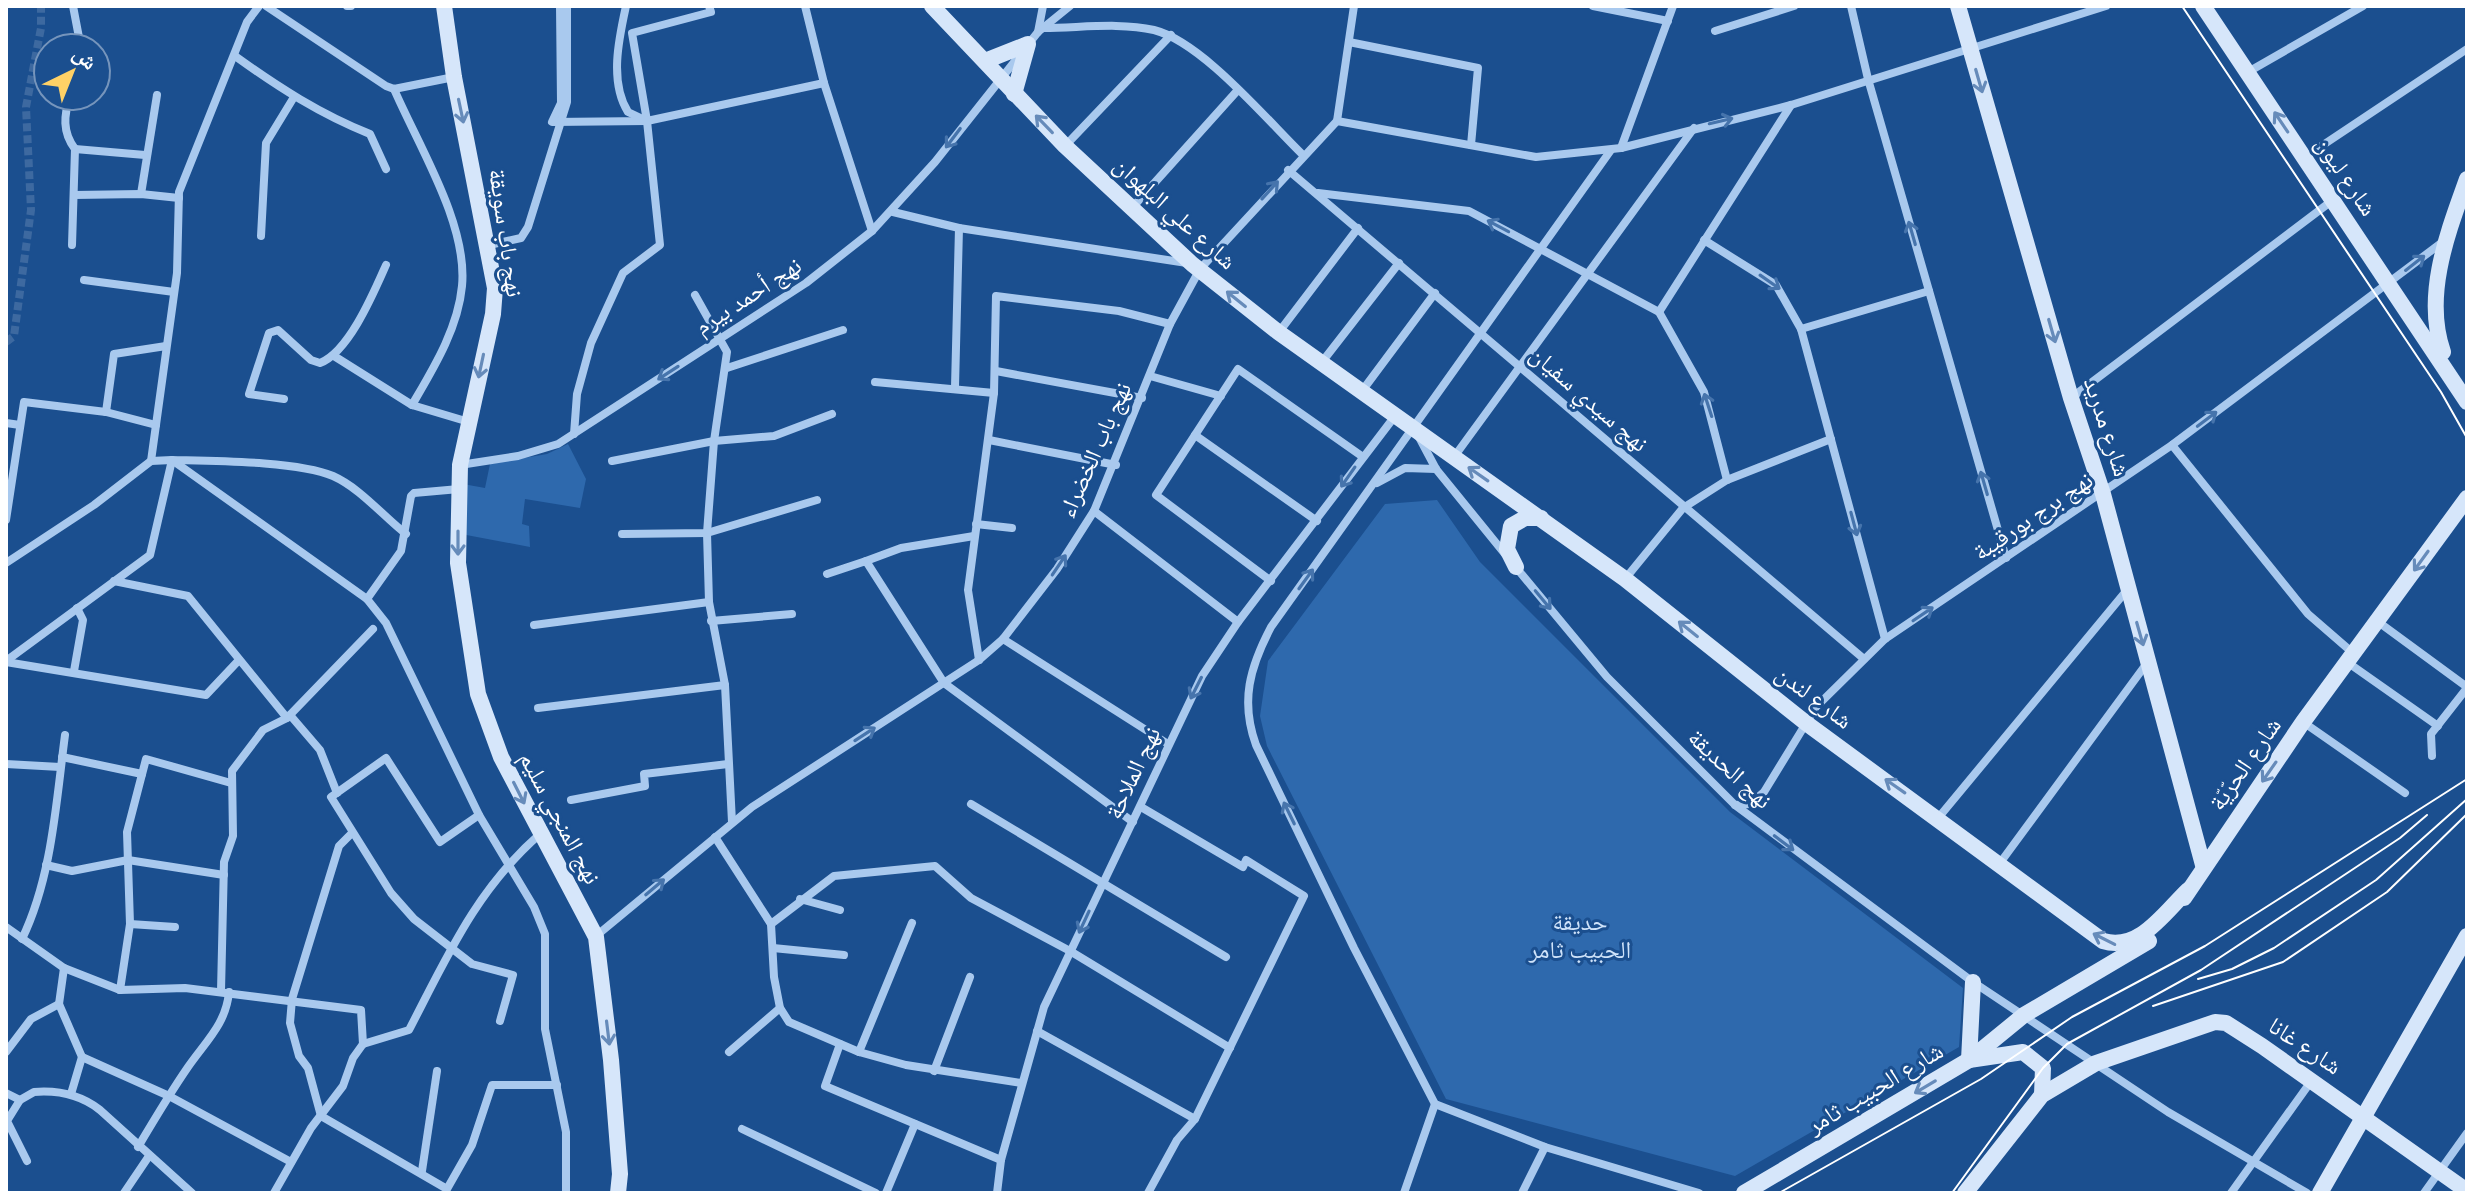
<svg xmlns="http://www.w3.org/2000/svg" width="2473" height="1199" viewBox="0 0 2473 1199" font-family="'Roboto Condensed','Noto Naskh Arabic',sans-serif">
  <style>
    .green { fill: #2e69ad }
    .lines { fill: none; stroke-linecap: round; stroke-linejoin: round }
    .street-tunnel { stroke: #3d69a0; stroke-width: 8; stroke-dasharray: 8 4; stroke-linecap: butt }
    .street { stroke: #a9c9ee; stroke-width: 8 }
    .secondary { stroke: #d6e6fa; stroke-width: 16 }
    .tram { stroke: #fff; stroke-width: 2 }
    .oneway { stroke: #668bba }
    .oneway2 { stroke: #4674ac }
    .labels { text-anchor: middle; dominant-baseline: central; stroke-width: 6; stroke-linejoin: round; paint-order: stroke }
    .street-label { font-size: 24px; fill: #fff; stroke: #1b4f8f }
    .park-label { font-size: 24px; fill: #cfe3fa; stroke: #1b4f8f }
  </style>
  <rect width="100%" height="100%" fill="#1b4f8f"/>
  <!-- green -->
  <g class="green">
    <path d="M568,444L586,479L580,508L525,499L522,524L529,526L530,547L461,534L463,484L485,488L490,464L547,454Z"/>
    <path d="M1437,500L1480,562L1730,812L1963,988L1959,1047L1735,1176L1446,1099L1267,746L1260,716L1268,661L1385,504Z"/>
  </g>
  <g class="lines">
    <!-- street-tunnel -->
    <path class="street-tunnel" d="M6,342L14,336L31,210L26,107L41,28V6"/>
    <!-- street -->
    <g class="street">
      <path d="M73,6L81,48"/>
      <path d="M266,6L386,86L394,89L454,77"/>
      <path d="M347,6H351"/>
      <path d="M560,6L561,103L552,122L647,121L632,33L711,12L709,6"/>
      <path d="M805,6L824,83L872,231"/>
      <path d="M1593,6L1668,21"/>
      <path d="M1851,6L1868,79L2006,558"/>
      <path d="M1044,28C1079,28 1120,22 1154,30C1202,42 1266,119 1303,155"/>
      <path d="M1715,31L1794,6"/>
      <path d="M1038,32L1043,6"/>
      <path d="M1349,42L1478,68L1471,145"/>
      <path d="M235,56C278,87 320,114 370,134L386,169"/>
      <path d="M2248,72L2363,6"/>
      <path d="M394,89C418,145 468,224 462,286C458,329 433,369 412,405"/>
      <path d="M70,96C64,115 62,132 75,149L72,245"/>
      <path d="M647,121L824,83"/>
      <path d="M1337,121L1536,157L1621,148L1791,105L2106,6"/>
      <path d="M1065,146L1171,35"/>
      <path d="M1621,148L1673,6"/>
      <path d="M75,149L145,155"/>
      <path d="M1611,150L1271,627C1250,667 1240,701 1256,745L1354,948L1435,1104L1545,1147L1699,1193"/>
      <path d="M2305,157L2467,49"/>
      <path d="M1288,170L1864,659"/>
      <path d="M1318,193L1469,211L1659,312L1704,392L1727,480"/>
      <path d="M141,194L157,95"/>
      <path d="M74,195L141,194L179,198"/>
      <path d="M1131,209L1237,91"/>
      <path d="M893,212L959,228L1187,263"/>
      <path d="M261,236L266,143L294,97"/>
      <path d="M1704,240L1776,285L1801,329L1885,639"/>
      <path d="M489,245L521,238L528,227L567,102V6"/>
      <path d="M84,280L174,292"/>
      <path d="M695,295L727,352L714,441L707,533L709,602L725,685L732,822"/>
      <path d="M1659,312L1791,105"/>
      <path d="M1801,329L1929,291"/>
      <path d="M1279,332L1358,228"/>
      <path d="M334,356L412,405L469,422"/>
      <path d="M1322,362L1399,263"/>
      <path d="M727,368L843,330"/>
      <path d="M996,371L1142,398"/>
      <path d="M1150,376L1221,396"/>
      <path d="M875,382L994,393"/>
      <path d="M955,387L959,228"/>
      <path d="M1362,391L1435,293"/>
      <path d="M2071,398L2333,200"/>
      <path d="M284,399L249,394L269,333L278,330L311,360L320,363C349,352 374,292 386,265"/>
      <path d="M106,412L114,354L166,346"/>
      <path d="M6,423L20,425"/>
      <path d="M574,434L577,394L591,343L623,273L660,245L647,121L628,112C609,82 619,38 626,6"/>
      <path d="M1195,435L1317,521"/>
      <path d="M1419,437L1436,469L1505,554"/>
      <path d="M989,440L1116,465"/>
      <path d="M2172,445L2308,614L2353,653"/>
      <path d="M1454,457L1694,128"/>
      <path d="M151,461L177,273L179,192L247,22L259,6"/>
      <path d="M612,461L714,441L774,436L832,414"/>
      <path d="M460,465L518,456L558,444L806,283L872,231L935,162L1038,32L1070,6"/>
      <path d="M1377,483L1405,468L1436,469"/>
      <path d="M1094,511L1238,622"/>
      <path d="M6,520L24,402L106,412L156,425"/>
      <path d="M976,524L1012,528"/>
      <path d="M622,534L707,533L817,500"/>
      <path d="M866,561L901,548L974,536"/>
      <path d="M6,563L94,505L151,461L172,460L367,599L386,623L479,815L534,907L545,934V1029L566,1132V1193"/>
      <path d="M1514,565L1607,677L1735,805L1973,982L2168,1112L2307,1193"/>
      <path d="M827,574L866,561L944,683L1133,822"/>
      <path d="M1625,579L1683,508L1727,480L1831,439"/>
      <path d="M114,581L188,596L287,718"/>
      <path d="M1271,581L1156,495L1238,369L1363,457"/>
      <path d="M367,599L401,551L411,496L414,493L459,489"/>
      <path d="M711,621L792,614"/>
      <path d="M2377,621L2467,687"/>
      <path d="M534,625L709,602"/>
      <path d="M1003,639L1168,744"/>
      <path d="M979,660L968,590L994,393L996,296L1119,311L1170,324"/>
      <path d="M6,661L150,555L172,460C213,461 298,461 333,476C360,488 383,516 406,534"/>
      <path d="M6,662L206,695L239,660"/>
      <path d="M2347,662L2438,726"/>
      <path d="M74,671L83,620L77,608"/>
      <path d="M538,708L725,685"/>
      <path d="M290,715L320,750L337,793"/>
      <path d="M2303,722L2405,793"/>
      <path d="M2432,756L2431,734L2467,688"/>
      <path d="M62,757L142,774"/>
      <path d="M6,764L60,767"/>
      <path d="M571,800L645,786L644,774L728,764"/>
      <path d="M971,804L1226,957"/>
      <path d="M1735,805L1750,804L1764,792L1816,707L1885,639L2172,445L2444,241"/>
      <path d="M1141,807L1243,867L1246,860L1304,896L1195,1119L1177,1140L1148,1193"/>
      <path d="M479,815L440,842L386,758L331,797L391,893L414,919L472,964L513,975L500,1021"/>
      <path d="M1939,817L2127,590"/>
      <path d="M352,833L339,846L292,999L290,1023L299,1056L308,1068L321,1116L447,1189L472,1145L492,1085H557"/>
      <path d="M715,837L771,924L774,977L780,1008L789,1022L859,1052L906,1065L1021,1083"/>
      <path d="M2000,863L2147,663"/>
      <path d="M46,865L72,871L128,860L224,875"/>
      <path d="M800,899L840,910"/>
      <path d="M130,924L175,927"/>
      <path d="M771,924L834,876L935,866L971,898L1070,951L1230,1048"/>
      <path d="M6,927L64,968L120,990L185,988L361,1010L363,1044"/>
      <path d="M596,936L752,807L979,660L1003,639L1057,569L1094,511L1170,324L1200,269L1337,121L1354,6"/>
      <path d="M22,939C52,877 56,803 65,735"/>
      <path d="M773,948L844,955"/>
      <path d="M64,968L59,1004L82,1057L71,1094"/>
      <path d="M120,990L130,924L127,832L146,759L231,783"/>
      <path d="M221,991L224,862L233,836L232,771L263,730L287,718L373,629"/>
      <path d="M1037,1031L1195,1119"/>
      <path d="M840,1044L825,1086L1001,1160"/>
      <path d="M6,1052L31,1019L59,1004"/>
      <path d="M729,1052L780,1008"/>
      <path d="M859,1052L912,923"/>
      <path d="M82,1057L169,1096L291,1162"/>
      <path d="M934,1071L970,977"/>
      <path d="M6,1093L20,1100"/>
      <path d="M742,1129L876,1193"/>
      <path d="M138,1147C154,1120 170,1093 188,1067C206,1041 226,1024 229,992"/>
      <path d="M27,1161L7,1121L20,1100L34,1092C59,1090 81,1095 100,1110L192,1193"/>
      <path d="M422,1171L437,1071"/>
      <path d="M124,1193L149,1156"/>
      <path d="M274,1193L311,1128L343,1086L353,1058L363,1044L409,1030C447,957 476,890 540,834"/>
      <path d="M886,1193L915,1124"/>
      <path d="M997,1193L1001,1160L1044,1007L1202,676L1238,622L1395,416"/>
      <path d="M1404,1193L1435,1104"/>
      <path d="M1522,1193L1545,1147"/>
      <path d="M2231,1193L2312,1080"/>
      <path d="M2424,1193L2467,1133"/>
    </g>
    <!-- secondary -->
    <g class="secondary">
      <path d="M444,6L454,77L495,288L493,314L460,465L458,563L478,694L501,757L596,937L611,1060L620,1174L618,1193"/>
      <path d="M932,6L1065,146L1192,264L1278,332L1625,579L1806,723L2103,941C2139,952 2164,913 2188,890"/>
      <path d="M1958,6L2071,398L2103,494L2203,865"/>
      <path d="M2203,6L2467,402"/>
      <path d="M985,61L1028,44L1014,94"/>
      <path d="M2443,352C2423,295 2448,232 2467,179"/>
      <path d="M1516,567L1507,549L1511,526L1525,518H1541"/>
      <path d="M2184,898L2303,722L2467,498"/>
      <path d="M1973,982L1969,1060L2023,1052L2043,1068L2042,1095"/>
      <path d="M1744,1193L1969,1060L2024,1015L2149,941"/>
      <path d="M1965,1193L2042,1095L2096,1063L2215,1022L2226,1023L2262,1046L2467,1191"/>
      <path d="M2320,1193L2467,936"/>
    </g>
    <!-- tram -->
    <g class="tram">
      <path d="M2182,6L2441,392L2467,438"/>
      <path d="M2198,979L2232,969L2274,948L2376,880L2467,799"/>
      <path d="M2153,1006L2283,962L2387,892L2467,814"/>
      <path d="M1779,1193L1981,1079L2072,1017L2205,946L2467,779"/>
      <path d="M1952,1193L2043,1068L2067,1044L2201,970L2400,838L2427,815"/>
    </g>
  </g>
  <!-- one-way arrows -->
  <defs><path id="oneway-shaft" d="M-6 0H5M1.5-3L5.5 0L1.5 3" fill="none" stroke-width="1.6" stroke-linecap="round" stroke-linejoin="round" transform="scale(2)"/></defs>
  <g class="oneway">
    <use href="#oneway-shaft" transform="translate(1979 81) rotate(74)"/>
    <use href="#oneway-shaft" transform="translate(461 111) rotate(78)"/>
    <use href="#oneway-shaft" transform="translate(2281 122) rotate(-124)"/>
    <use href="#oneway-shaft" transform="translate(1044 124) rotate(-134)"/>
    <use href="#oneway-shaft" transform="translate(1236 299) rotate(-141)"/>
    <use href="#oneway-shaft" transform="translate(2052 331) rotate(74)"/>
    <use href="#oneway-shaft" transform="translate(481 366) rotate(102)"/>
    <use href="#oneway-shaft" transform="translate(1478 474) rotate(-145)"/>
    <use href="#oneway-shaft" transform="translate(458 543) rotate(90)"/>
    <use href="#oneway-shaft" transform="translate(2421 561) rotate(126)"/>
    <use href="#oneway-shaft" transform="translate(1688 629) rotate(-141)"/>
    <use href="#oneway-shaft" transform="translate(2140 634) rotate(74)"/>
    <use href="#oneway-shaft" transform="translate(2269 772) rotate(125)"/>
    <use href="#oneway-shaft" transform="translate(1895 786) rotate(-145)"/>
    <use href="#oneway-shaft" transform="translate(519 793) rotate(63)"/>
    <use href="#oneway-shaft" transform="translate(2104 939) rotate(-153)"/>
    <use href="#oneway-shaft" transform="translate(608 1033) rotate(83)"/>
    <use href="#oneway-shaft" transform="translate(1925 1087) rotate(149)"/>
  </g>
  <g class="oneway2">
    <use href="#oneway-shaft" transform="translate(1721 121) rotate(-13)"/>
    <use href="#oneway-shaft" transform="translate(953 138) rotate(127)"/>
    <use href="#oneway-shaft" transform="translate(1270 190) rotate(-48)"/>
    <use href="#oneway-shaft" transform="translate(1498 226) rotate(-152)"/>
    <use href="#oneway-shaft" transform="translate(1912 233) rotate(-106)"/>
    <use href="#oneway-shaft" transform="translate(2415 263) rotate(-38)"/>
    <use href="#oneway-shaft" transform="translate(1770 282) rotate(35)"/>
    <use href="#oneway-shaft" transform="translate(668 373) rotate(147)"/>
    <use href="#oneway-shaft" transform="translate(1708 405) rotate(-108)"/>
    <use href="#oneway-shaft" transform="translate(2207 419) rotate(-37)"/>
    <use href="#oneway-shaft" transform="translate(1348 477) rotate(125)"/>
    <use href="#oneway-shaft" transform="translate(1984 483) rotate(-106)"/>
    <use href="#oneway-shaft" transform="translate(1854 524) rotate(75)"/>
    <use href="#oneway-shaft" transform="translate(1059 565) rotate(-56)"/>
    <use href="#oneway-shaft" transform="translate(1306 579) rotate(-54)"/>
    <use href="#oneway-shaft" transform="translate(1543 600) rotate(50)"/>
    <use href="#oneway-shaft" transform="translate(1923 614) rotate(-34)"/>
    <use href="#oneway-shaft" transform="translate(1196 688) rotate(117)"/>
    <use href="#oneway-shaft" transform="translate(865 734) rotate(-33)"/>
    <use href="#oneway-shaft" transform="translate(1289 813) rotate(-116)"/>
    <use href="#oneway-shaft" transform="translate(1784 843) rotate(37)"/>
    <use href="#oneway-shaft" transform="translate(655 887) rotate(-40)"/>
    <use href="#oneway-shaft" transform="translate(1084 922) rotate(115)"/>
  </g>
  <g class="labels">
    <!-- street labels -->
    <g class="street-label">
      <text transform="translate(2346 176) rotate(56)">شارع ليون</text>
      <text transform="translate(1175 213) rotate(42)">شارع علي البلهوان</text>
      <text transform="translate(506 233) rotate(82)">نهج باب سويقة</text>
      <text transform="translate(748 296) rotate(-33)">نهج أحمد بيرم</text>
      <text transform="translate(1589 399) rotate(41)">نهج سيدي سفيان</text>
      <text transform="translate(2107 427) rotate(72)">شارع مدريد</text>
      <text transform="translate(1095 450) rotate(-66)">نهج باب الخضراء</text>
      <text transform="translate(2033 516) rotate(-34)">نهج برج بورقيبة</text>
      <text transform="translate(1814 697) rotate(37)">شارع لندن</text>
      <text transform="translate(2245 764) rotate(-55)">شارع الحرّيّة</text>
      <text transform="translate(1730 769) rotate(43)">نهج الحديقة</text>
      <text transform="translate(1133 773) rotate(-65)">نهج الملاحة</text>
      <text transform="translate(560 818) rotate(62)">نهج المنجي سليم</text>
      <text transform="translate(2305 1046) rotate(34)">شارع غانا</text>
      <text transform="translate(1875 1088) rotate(-31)">شارع الحبيب ثامر</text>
    </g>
    <!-- park labels -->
    <g class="park-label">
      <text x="1580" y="922">حديقة<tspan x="1580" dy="28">الحبيب ثامر</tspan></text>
    </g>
  </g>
  <!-- border -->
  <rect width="2473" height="1199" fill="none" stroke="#ffffff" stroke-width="16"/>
  <!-- north arrow -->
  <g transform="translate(72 72) rotate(43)"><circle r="38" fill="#1b4f8f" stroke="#7695bc" stroke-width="2"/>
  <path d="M0-6L14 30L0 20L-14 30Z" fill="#ffd166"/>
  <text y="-12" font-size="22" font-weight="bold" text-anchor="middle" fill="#ffffff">ش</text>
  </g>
</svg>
